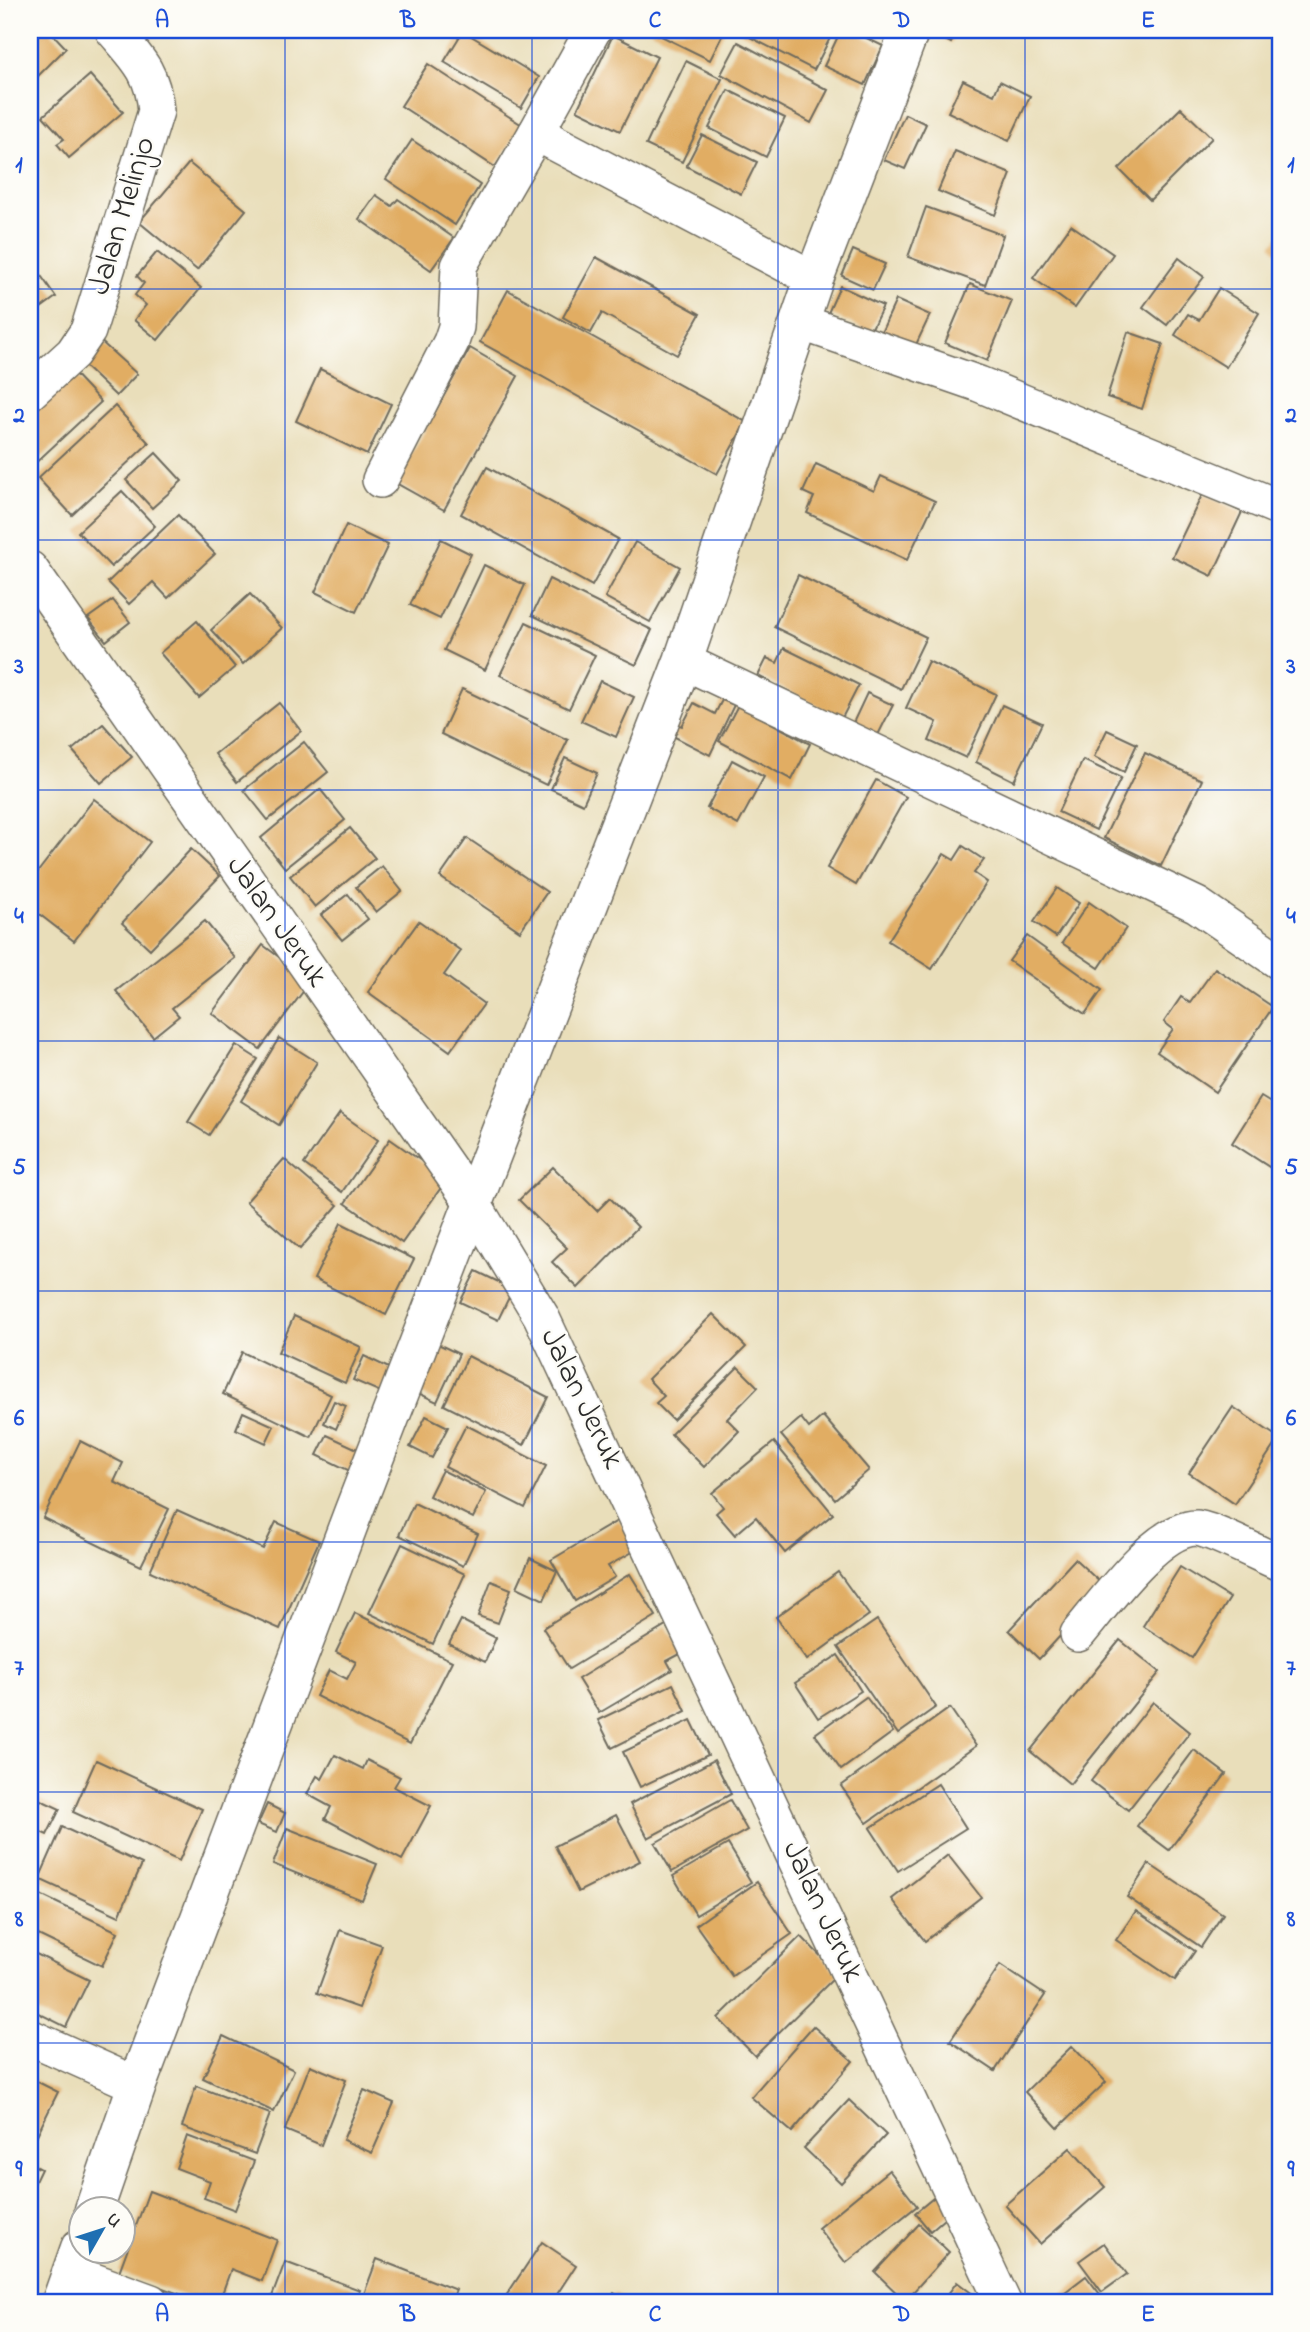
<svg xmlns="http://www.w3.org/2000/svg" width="1310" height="2332" viewBox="0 0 1310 2332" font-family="'Indie Flower',sans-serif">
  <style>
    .building { fill: #e1ad64 }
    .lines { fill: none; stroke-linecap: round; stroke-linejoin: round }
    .street-casing { stroke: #6e6a5d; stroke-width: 38 }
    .secondary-casing { stroke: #6e6a5d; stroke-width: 41 }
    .street { stroke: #fff; stroke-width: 35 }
    .secondary { stroke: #fff; stroke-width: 38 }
    .grid { fill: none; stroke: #1d4ed8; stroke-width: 2; stroke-opacity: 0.55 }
    .labels { text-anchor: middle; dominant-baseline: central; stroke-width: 5; stroke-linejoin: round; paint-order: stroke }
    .street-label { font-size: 32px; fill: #2b2b2b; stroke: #fdfcf7 }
    .neatline { fill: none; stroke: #1d4ed8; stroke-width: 2.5 }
    .grid-label { font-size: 23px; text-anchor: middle; font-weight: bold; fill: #1d4ed8 }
  </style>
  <rect width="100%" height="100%" fill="#fdfcf7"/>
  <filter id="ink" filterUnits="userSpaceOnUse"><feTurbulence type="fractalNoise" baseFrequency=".0143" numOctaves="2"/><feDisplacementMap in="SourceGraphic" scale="14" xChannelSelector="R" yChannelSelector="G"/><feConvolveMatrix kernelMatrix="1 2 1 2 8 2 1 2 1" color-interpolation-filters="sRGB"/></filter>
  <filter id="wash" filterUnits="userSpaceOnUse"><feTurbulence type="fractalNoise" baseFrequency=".00686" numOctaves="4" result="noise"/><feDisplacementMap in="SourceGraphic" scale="28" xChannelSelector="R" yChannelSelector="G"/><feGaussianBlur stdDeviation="1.57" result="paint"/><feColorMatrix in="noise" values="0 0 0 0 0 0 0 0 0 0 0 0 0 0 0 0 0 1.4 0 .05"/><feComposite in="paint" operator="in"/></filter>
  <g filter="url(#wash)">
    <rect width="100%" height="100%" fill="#e9deba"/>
    <g id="blocks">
      <!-- building -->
      <g class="building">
        <path d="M30,30H49L66,48L30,84Z"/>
        <path d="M649,30H725L710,60Z"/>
        <path d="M736,30H829L833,32L814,70Z"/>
        <path d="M841,30H850L883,46L865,85L824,66Z"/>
        <path d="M933,30H957L951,43L932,33Z"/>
        <path d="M463,31L539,77L521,108L444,62Z"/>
        <path d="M613,35L657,57L620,131L577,110Z"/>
        <path d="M738,42L828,90L811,123L721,74Z"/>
        <path d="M686,61L722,79L682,162L646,145Z"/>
        <path d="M428,64L522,125L495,167L401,106Z"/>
        <path d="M90,75L123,112L69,158L57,144L64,139L43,116Z"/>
        <path d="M963,80L994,95L1000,81L1030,96L1009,141L948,112Z"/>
        <path d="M728,90L785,118L766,157L709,128Z"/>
        <path d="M1181,108L1212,138L1150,200L1119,169Z"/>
        <path d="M905,114L926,124L905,169L884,160Z"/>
        <path d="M702,135L757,162L741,194L686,166Z"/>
        <path d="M412,140L480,185L455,225L386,179Z"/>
        <path d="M955,151L1011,174L995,215L938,191Z"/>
        <path d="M189,163L246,210L197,270L139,222Z"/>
        <path d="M376,195L392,206L398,199L454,238L431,270L359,219Z"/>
        <path d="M926,207L1003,235L985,285L908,257Z"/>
        <path d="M1071,225L1113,254L1075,308L1033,278Z"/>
        <path d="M1280,236V255L1271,245Z"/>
        <path d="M853,250L885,264L873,290L842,276Z"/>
        <path d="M157,252L201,288L158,340L134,320L146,305L135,295L144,283L137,276Z"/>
        <path d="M596,257L700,314L677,355L602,313L591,333L563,317Z"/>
        <path d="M1179,258L1204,277L1167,325L1143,307Z"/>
        <path d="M30,260L56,297L30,316Z"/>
        <path d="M970,284L1012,301L987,361L945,343Z"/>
        <path d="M840,286L883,306L870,332L828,313Z"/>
        <path d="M1219,288L1259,313L1226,367L1175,335L1188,314L1199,320Z"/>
        <path d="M508,290L746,422L717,474L480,342Z"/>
        <path d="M896,300L930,315L913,351L880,335Z"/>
        <path d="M1128,332L1163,344L1142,409L1107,397Z"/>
        <path d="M97,338L137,374L116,396L77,359Z"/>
        <path d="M470,348L518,376L444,510L396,483Z"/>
        <path d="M320,369L391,404L367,455L296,421Z"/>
        <path d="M72,371L101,402L30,468V410Z"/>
        <path d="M115,406L149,443L72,515L38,478Z"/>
        <path d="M156,453L182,481L152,508L126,480Z"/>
        <path d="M816,464L874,491L881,476L935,501L907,560L807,513L814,497L803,492Z"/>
        <path d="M487,467L618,539L592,586L461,514Z"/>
        <path d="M122,491L155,526L111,567L78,532Z"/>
        <path d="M1203,493L1242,512L1212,576L1172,557Z"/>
        <path d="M178,515L215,554L168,598L153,582L129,604L108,582Z"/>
        <path d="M346,525L388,545L356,612L315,592Z"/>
        <path d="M441,539L471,554L440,619L410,605Z"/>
        <path d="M635,542L680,567L650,622L605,597Z"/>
        <path d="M484,565L525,585L485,670L444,650Z"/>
        <path d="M798,575L926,637L901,689L774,627Z"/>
        <path d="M549,579L652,630L636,665L532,615Z"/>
        <path d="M250,594L282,628L243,664L211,630Z"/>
        <path d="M113,600L130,622L106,641L88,618Z"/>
        <path d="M197,621L235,667L199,698L160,653Z"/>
        <path d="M526,622L595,655L569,709L500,675Z"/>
        <path d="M784,648L859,685L842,718L758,676L767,658L777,663Z"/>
        <path d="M928,661L996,694L966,758L929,741L937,722L906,708Z"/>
        <path d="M600,681L634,697L616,737L581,721Z"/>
        <path d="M462,689L568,740L546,785L441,734Z"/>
        <path d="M867,693L893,705L877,737L852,725Z"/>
        <path d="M722,700L734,705L710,755L669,734L675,723L682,726L694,703L715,714Z"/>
        <path d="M279,703L301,731L237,782L215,754Z"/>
        <path d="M738,705L810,744L792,780L719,741Z"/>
        <path d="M1002,705L1042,723L1014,781L976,762Z"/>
        <path d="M103,724L132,757L101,783L72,750Z"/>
        <path d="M1107,730L1137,744L1124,772L1094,757Z"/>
        <path d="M304,742L328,772L268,820L244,790Z"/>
        <path d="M1145,753L1202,780L1161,866L1104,838Z"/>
        <path d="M565,758L597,773L583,804L551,789Z"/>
        <path d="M732,760L764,777L738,825L707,808Z"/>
        <path d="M1083,760L1121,778L1096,830L1058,812Z"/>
        <path d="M876,780L906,797L856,885L827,868Z"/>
        <path d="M320,789L345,820L285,868L261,838Z"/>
        <path d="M94,799L150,842L74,941L30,907V882Z"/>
        <path d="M350,828L375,858L315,907L290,876Z"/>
        <path d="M467,838L547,892L520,931L440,877Z"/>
        <path d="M963,846L984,860L974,873L987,882L932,969L888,941L944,854L954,860Z"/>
        <path d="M191,849L220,876L150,949L122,923Z"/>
        <path d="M382,866L402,891L376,912L356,887Z"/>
        <path d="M1057,888L1079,903L1056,937L1034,922Z"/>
        <path d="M348,894L368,919L342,940L321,915Z"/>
        <path d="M1089,902L1126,928L1099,968L1062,943Z"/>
        <path d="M205,921L235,958L172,1008L179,1016L153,1037L116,991Z"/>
        <path d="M419,921L461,951L444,975L484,1004L450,1051L368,992Z"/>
        <path d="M1027,936L1102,990L1085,1014L1009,961Z"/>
        <path d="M263,945L311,981L260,1049L212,1013Z"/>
        <path d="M1215,968L1273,1007L1215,1092L1157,1052L1173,1029L1164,1022L1181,997L1190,1003Z"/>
        <path d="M279,1038L317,1062L279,1125L241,1101Z"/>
        <path d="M236,1045L258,1059L209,1135L188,1122Z"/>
        <path d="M1280,1096V1174L1232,1143L1261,1097L1274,1105Z"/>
        <path d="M340,1113L378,1140L342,1192L304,1164Z"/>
        <path d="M390,1139L447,1179L402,1243L345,1203Z"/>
        <path d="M284,1159L338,1205L300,1249L246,1202Z"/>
        <path d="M553,1167L597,1211L610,1198L638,1227L578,1288L552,1262L567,1248L519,1200Z"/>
        <path d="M341,1223L414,1259L386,1315L314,1279Z"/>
        <path d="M476,1271L513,1289L498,1320L460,1302Z"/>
        <path d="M713,1314L746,1347L673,1420L656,1403L664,1396L648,1379Z"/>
        <path d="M294,1316L361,1347L345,1383L278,1352Z"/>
        <path d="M438,1344L459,1354L437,1402L416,1392Z"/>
        <path d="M242,1352L331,1395L311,1437L223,1394Z"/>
        <path d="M364,1356L393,1370L383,1393L353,1380Z"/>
        <path d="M468,1356L548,1397L524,1445L444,1405Z"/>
        <path d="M738,1367L758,1387L727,1419L739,1431L704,1467L671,1434Z"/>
        <path d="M334,1401L346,1406L336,1429L324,1423Z"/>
        <path d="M1233,1407L1279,1438L1235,1504L1189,1473Z"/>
        <path d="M243,1412L274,1426L266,1443L236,1429Z"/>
        <path d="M426,1416L448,1427L432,1458L410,1447Z"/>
        <path d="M823,1416L869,1470L835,1499L781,1435L801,1418L809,1428Z"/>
        <path d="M466,1425L546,1466L525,1508L445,1467Z"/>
        <path d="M327,1435L366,1453L356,1474L317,1455Z"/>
        <path d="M80,1441L123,1463L114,1482L169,1509L141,1566L43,1518Z"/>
        <path d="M774,1442L833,1514L785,1553L756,1517L735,1535L716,1513L723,1507L712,1493Z"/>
        <path d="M442,1470L486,1492L473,1518L429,1496Z"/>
        <path d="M414,1503L478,1534L463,1566L399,1535Z"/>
        <path d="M177,1510L263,1549L276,1522L319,1541L280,1629L150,1571Z"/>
        <path d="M619,1520L636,1550L608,1566L615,1577L575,1601L551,1560Z"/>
        <path d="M402,1544L465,1574L433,1644L369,1613Z"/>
        <path d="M530,1558L557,1571L544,1600L517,1587Z"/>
        <path d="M1075,1559L1105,1587L1039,1659L1009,1630Z"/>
        <path d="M1180,1567L1230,1598L1192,1658L1143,1626Z"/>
        <path d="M838,1572L869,1615L807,1660L776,1617Z"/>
        <path d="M630,1574L656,1616L569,1669L543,1628Z"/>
        <path d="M491,1581L511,1589L498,1623L478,1616Z"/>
        <path d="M355,1613L452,1661L410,1744L316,1696L329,1670L347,1679L356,1662L336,1652Z"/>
        <path d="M461,1620L496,1638L485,1662L449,1644Z"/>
        <path d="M877,1620L936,1707L898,1734L838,1647Z"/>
        <path d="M666,1626L682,1653L667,1661L672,1670L599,1713L578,1679Z"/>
        <path d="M1120,1640L1160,1672L1070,1784L1030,1751Z"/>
        <path d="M838,1655L861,1691L818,1718L795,1683Z"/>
        <path d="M673,1684L686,1711L612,1748L598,1720Z"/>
        <path d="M866,1697L893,1732L841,1770L815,1734Z"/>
        <path d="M1153,1702L1190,1732L1128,1810L1091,1781Z"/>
        <path d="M950,1708L976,1746L867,1823L841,1786Z"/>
        <path d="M691,1720L708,1755L640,1787L623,1752Z"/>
        <path d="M1194,1750L1226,1774L1169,1850L1137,1826Z"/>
        <path d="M335,1755L363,1769L367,1760L400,1777L394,1787L431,1806L402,1860L325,1819L331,1807L307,1794L317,1776L322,1779Z"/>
        <path d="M96,1760L202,1809L179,1861L73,1812Z"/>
        <path d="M714,1760L731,1794L648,1838L630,1804Z"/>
        <path d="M938,1784L966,1828L898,1871L870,1828Z"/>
        <path d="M30,1795L60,1809L47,1835L30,1827Z"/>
        <path d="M730,1800L747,1830L672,1872L655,1843Z"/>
        <path d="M267,1804L285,1813L277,1832L258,1824Z"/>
        <path d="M616,1815L640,1861L578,1892L555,1846Z"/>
        <path d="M62,1827L142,1864L119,1916L39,1879Z"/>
        <path d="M287,1828L377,1864L362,1900L273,1864Z"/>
        <path d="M728,1844L751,1882L696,1915L673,1876Z"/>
        <path d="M948,1855L981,1897L925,1941L892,1899Z"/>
        <path d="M1149,1864L1223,1914L1201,1947L1127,1897Z"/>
        <path d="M757,1882L792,1934L732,1976L696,1925Z"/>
        <path d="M30,1890L118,1932L102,1966L30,1931Z"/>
        <path d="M1136,1911L1195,1951L1175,1980L1116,1940Z"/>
        <path d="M340,1930L382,1945L359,2008L317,1993Z"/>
        <path d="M801,1936L838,1974L755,2056L718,2018Z"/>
        <path d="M30,1951L89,1980L66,2027L30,2009Z"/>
        <path d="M1000,1965L1045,1995L995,2071L950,2041Z"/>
        <path d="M813,2026L853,2061L792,2132L751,2097Z"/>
        <path d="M223,2036L294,2070L274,2112L203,2078Z"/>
        <path d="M1072,2046L1106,2082L1058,2128L1025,2092Z"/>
        <path d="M310,2065L346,2080L321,2145L285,2130Z"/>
        <path d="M30,2078L58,2092L37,2135L30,2132Z"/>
        <path d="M196,2086L270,2114L255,2154L182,2127Z"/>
        <path d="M364,2090L394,2103L372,2153L343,2140Z"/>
        <path d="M849,2100L886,2135L841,2183L804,2148Z"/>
        <path d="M187,2136L254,2161L235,2210L204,2198L210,2181L176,2168Z"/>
        <path d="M1070,2148L1105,2187L1040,2244L1005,2205Z"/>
        <path d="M30,2163L41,2169L30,2192Z"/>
        <path d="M889,2170L917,2206L846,2263L818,2228Z"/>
        <path d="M943,2190L958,2207L930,2231L915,2213Z"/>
        <path d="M149,2191L277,2240L262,2281L231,2269L219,2302H201L119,2272Z"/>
        <path d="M919,2224L949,2252L905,2301L875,2272Z"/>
        <path d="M542,2242L576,2265L552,2302H502Z"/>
        <path d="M1104,2243L1127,2274L1102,2292L1079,2261Z"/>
        <path d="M377,2259L456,2290L451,2302H361Z"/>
        <path d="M285,2262L360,2290L355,2302H270Z"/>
        <path d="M1086,2276L1106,2302H1052Z"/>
        <path d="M957,2282L983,2302H942Z"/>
        <path d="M614,2293L630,2302H609Z"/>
      </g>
    </g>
  </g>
  <g filter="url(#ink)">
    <use href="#blocks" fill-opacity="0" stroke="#6e6a5d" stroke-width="2"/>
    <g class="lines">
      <!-- street casing -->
      <g class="street-casing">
        <g id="street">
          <path d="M593,30L536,133L814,279"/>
          <path d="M800,322L979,384L1280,508"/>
          <path d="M30,392L73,353L88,331L156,111C153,72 137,58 113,30"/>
          <path d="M380,480L451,342L456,327L459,266L536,133"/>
          <path d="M30,569L474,1205L541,1316L1003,2302"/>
          <path d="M683,661L1197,905L1280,962"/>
          <path d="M1078,1634C1102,1606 1157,1528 1196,1528C1211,1529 1263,1556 1280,1563"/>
          <path d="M30,2037L137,2085"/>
          <path d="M72,2273L151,2302"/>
        </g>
      </g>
      <!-- secondary casing -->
      <g class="secondary-casing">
        <g id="secondary">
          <path d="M94,2210L137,2085L353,1513L683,661L814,279L910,30"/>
          <path d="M61,2302L80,2248"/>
        </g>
      </g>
      <!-- street -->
      <use href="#street" class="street"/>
      <!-- secondary -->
      <use href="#secondary" class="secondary"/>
    </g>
  </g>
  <!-- grid -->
  <path class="grid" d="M285,30V2302M532,30V2302M778,30V2302M1025,30V2302M30,289H1280M30,540H1280M30,790H1280M30,1041H1280M30,1291H1280M30,1542H1280M30,1792H1280M30,2043H1280"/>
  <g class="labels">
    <!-- street labels -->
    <g class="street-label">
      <text transform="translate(123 216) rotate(-73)">Jalan Melinjo</text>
      <text transform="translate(276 922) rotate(55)">Jalan Jeruk</text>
      <text transform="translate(581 1399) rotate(64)">Jalan Jeruk</text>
      <text transform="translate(822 1912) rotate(65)">Jalan Jeruk</text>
    </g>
  </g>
  <!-- margin -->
  <rect width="1310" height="2332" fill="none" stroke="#fdfcf7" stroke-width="77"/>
  <!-- north arrow -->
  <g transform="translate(102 2230) rotate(51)"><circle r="33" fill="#fdfcf7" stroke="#a9a8a5" stroke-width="2"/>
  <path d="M0-5L12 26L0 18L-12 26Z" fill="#1f6fb2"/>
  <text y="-10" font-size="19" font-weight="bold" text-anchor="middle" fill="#2b2b2b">U</text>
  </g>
  <rect x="38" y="38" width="1234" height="2256" class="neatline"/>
  <g class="grid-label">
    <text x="162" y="27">A</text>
    <text x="408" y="27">B</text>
    <text x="655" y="27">C</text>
    <text x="902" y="27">D</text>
    <text x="1148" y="27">E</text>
    <text x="19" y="172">1</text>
    <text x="1291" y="172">1</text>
    <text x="19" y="422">2</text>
    <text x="1291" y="422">2</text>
    <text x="19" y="673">3</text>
    <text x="1291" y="673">3</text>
    <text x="19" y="923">4</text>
    <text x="1291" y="923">4</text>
    <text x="19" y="1174">5</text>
    <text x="1291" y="1174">5</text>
    <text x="19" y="1425">6</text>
    <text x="1291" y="1425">6</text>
    <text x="19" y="1675">7</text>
    <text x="1291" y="1675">7</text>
    <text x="19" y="1926">8</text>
    <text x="1291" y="1926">8</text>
    <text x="19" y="2176">9</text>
    <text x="1291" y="2176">9</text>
    <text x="162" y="2321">A</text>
    <text x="408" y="2321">B</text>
    <text x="655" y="2321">C</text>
    <text x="902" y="2321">D</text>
    <text x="1148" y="2321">E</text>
  </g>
</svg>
